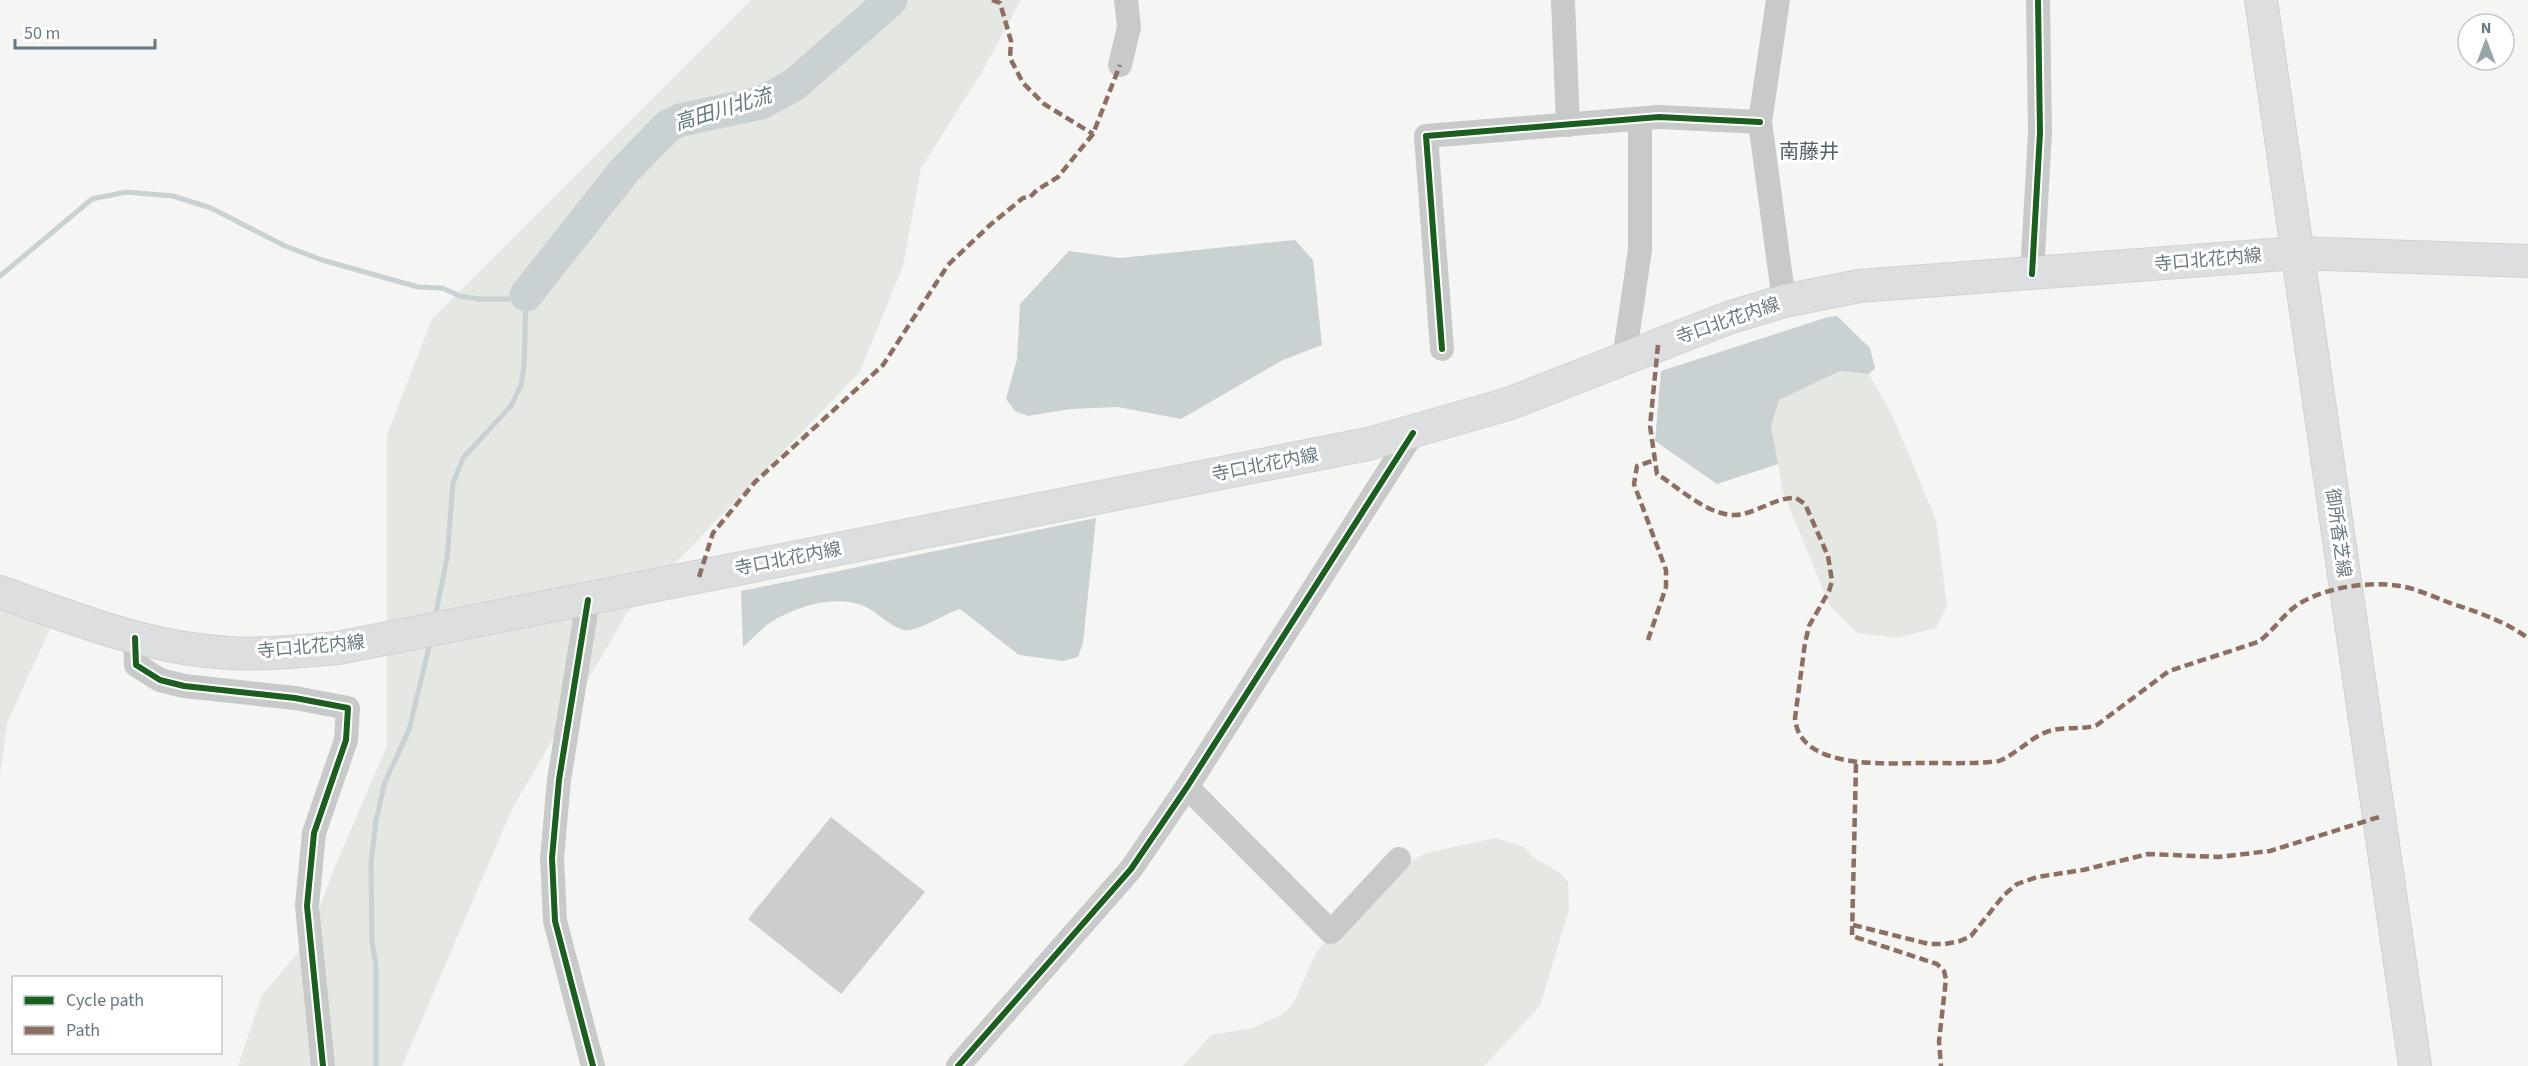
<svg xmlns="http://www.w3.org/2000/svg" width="2528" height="1066" viewBox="0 0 2528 1066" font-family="'Source Sans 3','Noto Sans JP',sans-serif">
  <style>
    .green { fill: #e4e7e2 }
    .water { fill: #c9d1d3 }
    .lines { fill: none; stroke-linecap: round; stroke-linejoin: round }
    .stream { stroke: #c9d1d3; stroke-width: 5 }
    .river { stroke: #c9d1d3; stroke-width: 33 }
    .building { fill: #cccdce }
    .major-casing { stroke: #d1d2d2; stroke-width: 34 }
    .minor { stroke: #c8caca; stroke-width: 24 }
    .major { stroke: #dddedf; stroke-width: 32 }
    .quiet { stroke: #8d6e63; stroke-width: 4.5; stroke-dasharray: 9 4.5; stroke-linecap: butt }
    .cycleway-casing { stroke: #fff; stroke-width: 10 }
    .cycleway { stroke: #1b5e20; stroke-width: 6 }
    .labels { text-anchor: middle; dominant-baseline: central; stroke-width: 6; stroke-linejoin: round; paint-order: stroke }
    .street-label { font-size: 18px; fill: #687881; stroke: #fff }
    .water-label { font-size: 20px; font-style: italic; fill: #64787e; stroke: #fff }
    .neighbourhood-label { font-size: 20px; fill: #556067; stroke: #fff }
  </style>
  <rect width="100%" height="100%" fill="#f5f5f4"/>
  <!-- green -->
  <g class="green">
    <path d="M751,0H1021L983,70L921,168L903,266L859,373L627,613L512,809L402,1066H238L262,995L307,942L333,871L387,746V435L432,319Z"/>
    <path d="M1840,371L1869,374L1893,417L1936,520L1947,606L1936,628L1896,638L1857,633L1830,606L1783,492L1771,426L1779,400Z"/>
    <path d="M0,610L52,624L7,723L0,777Z"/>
    <path d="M1495,838L1524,847L1534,858L1559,872L1568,882L1569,909L1540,1006L1484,1066H1183L1211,1035L1252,1028L1282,1015L1293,1004L1316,953L1374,881L1426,853Z"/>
  </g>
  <!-- water -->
  <g class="water">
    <path d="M1295,240L1313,260L1322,345L1283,360L1181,419L1118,407L1071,409L1028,416L1015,411L1006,399L1017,359L1020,304L1069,251L1120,258Z"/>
    <path d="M1837,316L1870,348L1875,368L1869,374L1840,371L1779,400L1771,426L1778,464L1717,484L1655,441L1661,371L1828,317Z"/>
    <path d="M1096,518L1083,643L1078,657L1063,661L1019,655L960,609C946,613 916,633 904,630C890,627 878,612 864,606C834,594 793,607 767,625C759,631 751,640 743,647L741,591Z"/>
  </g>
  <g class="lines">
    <!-- stream -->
    <g class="stream">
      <path d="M0,276L92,199L126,192L173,196L211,208L285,246L322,260L418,287L442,288L460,296L479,299H509L526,295L524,367L521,385L511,406L463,458L453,483L447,558L435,618"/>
      <path d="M376,1066V966L372,942L371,863L376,821L385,782L409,730L431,639"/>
    </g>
    <!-- river -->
    <path class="river" d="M526,295L624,171L668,126L680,120L761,103L794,85L891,0"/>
  </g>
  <!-- building -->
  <path class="building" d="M831,817L925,892L841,994L748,919Z"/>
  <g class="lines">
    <!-- major casing -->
    <g class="major-casing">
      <g id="major">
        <path d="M2261,0L2415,1066"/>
        <path d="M0,592C74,619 150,649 229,653C266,655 302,651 338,648L1368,444L1508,404L1728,318L1784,301L1859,286L2297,253L2528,261"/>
      </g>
    </g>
    <!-- minor -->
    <g class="minor">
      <path d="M1563,0L1568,125"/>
      <path d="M1778,0L1760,122L1784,301"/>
      <path d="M1120,65L1129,27L1126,0"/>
      <path d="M2032,274L2040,133L2038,0"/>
      <path d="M1442,349L1426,136L1659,117L1760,122"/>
      <path d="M1624,359L1640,250V119"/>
      <path d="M588,600L559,780L552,858L555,921L593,1066"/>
      <path d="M135,638L136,665L160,680L184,686L295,698L348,708L346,740L314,833L307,906L323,1066"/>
      <path d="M1187,787L1331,932L1399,859"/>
      <path d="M958,1066L1131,869L1187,787L1413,433"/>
    </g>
    <!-- major -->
    <use href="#major" class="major"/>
    <!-- quiet -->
    <g class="quiet">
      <path d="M992,0L1000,3L1011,41L1010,58L1023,83L1044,104L1093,134"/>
      <path d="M1658,345L1650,426L1657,474C1681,489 1713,521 1743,514C1761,510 1777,497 1796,498L1805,504L1828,556L1832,581L1829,591L1809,626L1805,643L1795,718C1799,771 1888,763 1925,763C1950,763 1975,764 1999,761C2016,754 2028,740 2044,733C2061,725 2080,731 2097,725L2169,671L2258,642C2274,631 2284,612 2302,602C2329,587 2369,581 2400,586C2418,589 2436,598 2453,604C2480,613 2504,621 2528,638"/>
      <path d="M699,577L713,533L755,482L883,365L948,265L990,225L1023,198L1030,197L1037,190L1058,177L1093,134L1120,65"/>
      <path d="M1648,640L1666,587V570L1634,484L1637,466L1655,460"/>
      <path d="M1856,764L1852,936L1937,964L1944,971L1946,979L1939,1041L1941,1066"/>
      <path d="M1853,925L1929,944H1945L1960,941L1971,936L2004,895L2017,884L2037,877L2083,870L2148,854L2218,857L2270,851L2379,817"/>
    </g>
    <!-- cycleway casing -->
    <g class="cycleway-casing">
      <g id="cycleway">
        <path d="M2032,274L2040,133L2038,0"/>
        <path d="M1442,349L1426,136L1659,117L1760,122"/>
        <path d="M588,600L559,780L552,858L555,921L593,1066"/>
        <path d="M135,638L136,665L160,680L184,686L295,698L348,708L346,740L314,833L307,906L323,1066"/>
        <path d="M958,1066L1131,869L1187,787L1413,433"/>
      </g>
    </g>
    <!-- cycleway -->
    <use href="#cycleway" class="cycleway"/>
  </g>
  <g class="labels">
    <!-- street labels -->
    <g class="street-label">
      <text transform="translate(2208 260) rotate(-5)">寺口北花内線</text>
      <text transform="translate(1728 321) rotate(-19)">寺口北花内線</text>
      <text transform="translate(1265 465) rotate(-11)">寺口北花内線</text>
      <text transform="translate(2338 533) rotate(82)">御所香芝線</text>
      <text transform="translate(788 559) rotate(-11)">寺口北花内線</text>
      <text transform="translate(311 647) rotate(-5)">寺口北花内線</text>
    </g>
    <!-- water labels -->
    <g class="water-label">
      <text transform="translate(723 110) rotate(-17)">高田川北流</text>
    </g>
    <!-- neighbourhood labels -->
    <g class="neighbourhood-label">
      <text x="1809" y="152">南藤井</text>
    </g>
  </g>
  <!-- legend -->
  <rect x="12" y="976" width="210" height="78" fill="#ffffff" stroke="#c3c9cd" stroke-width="1.5"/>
  <rect x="24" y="996" width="30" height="9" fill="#1b5e20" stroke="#c3c9cd" stroke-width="1.5"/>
  <text x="66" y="1006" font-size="18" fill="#687881">Cycle path</text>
  <rect x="24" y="1026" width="30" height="9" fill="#8d6e63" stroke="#c3c9cd" stroke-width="1.5"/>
  <text x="66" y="1036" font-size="18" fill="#687881">Path</text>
  <!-- north arrow -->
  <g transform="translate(2486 42)"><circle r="28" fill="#ffffff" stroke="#c3c9cd" stroke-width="1.5"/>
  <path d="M0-4.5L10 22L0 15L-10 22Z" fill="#99a4a9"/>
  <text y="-9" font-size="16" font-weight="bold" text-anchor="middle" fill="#687881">N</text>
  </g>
  <!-- scale -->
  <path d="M15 39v9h140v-9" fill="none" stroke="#687881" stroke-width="3"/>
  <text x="24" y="39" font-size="18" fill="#687881" stroke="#ffffff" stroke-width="4.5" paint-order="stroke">50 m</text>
</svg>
